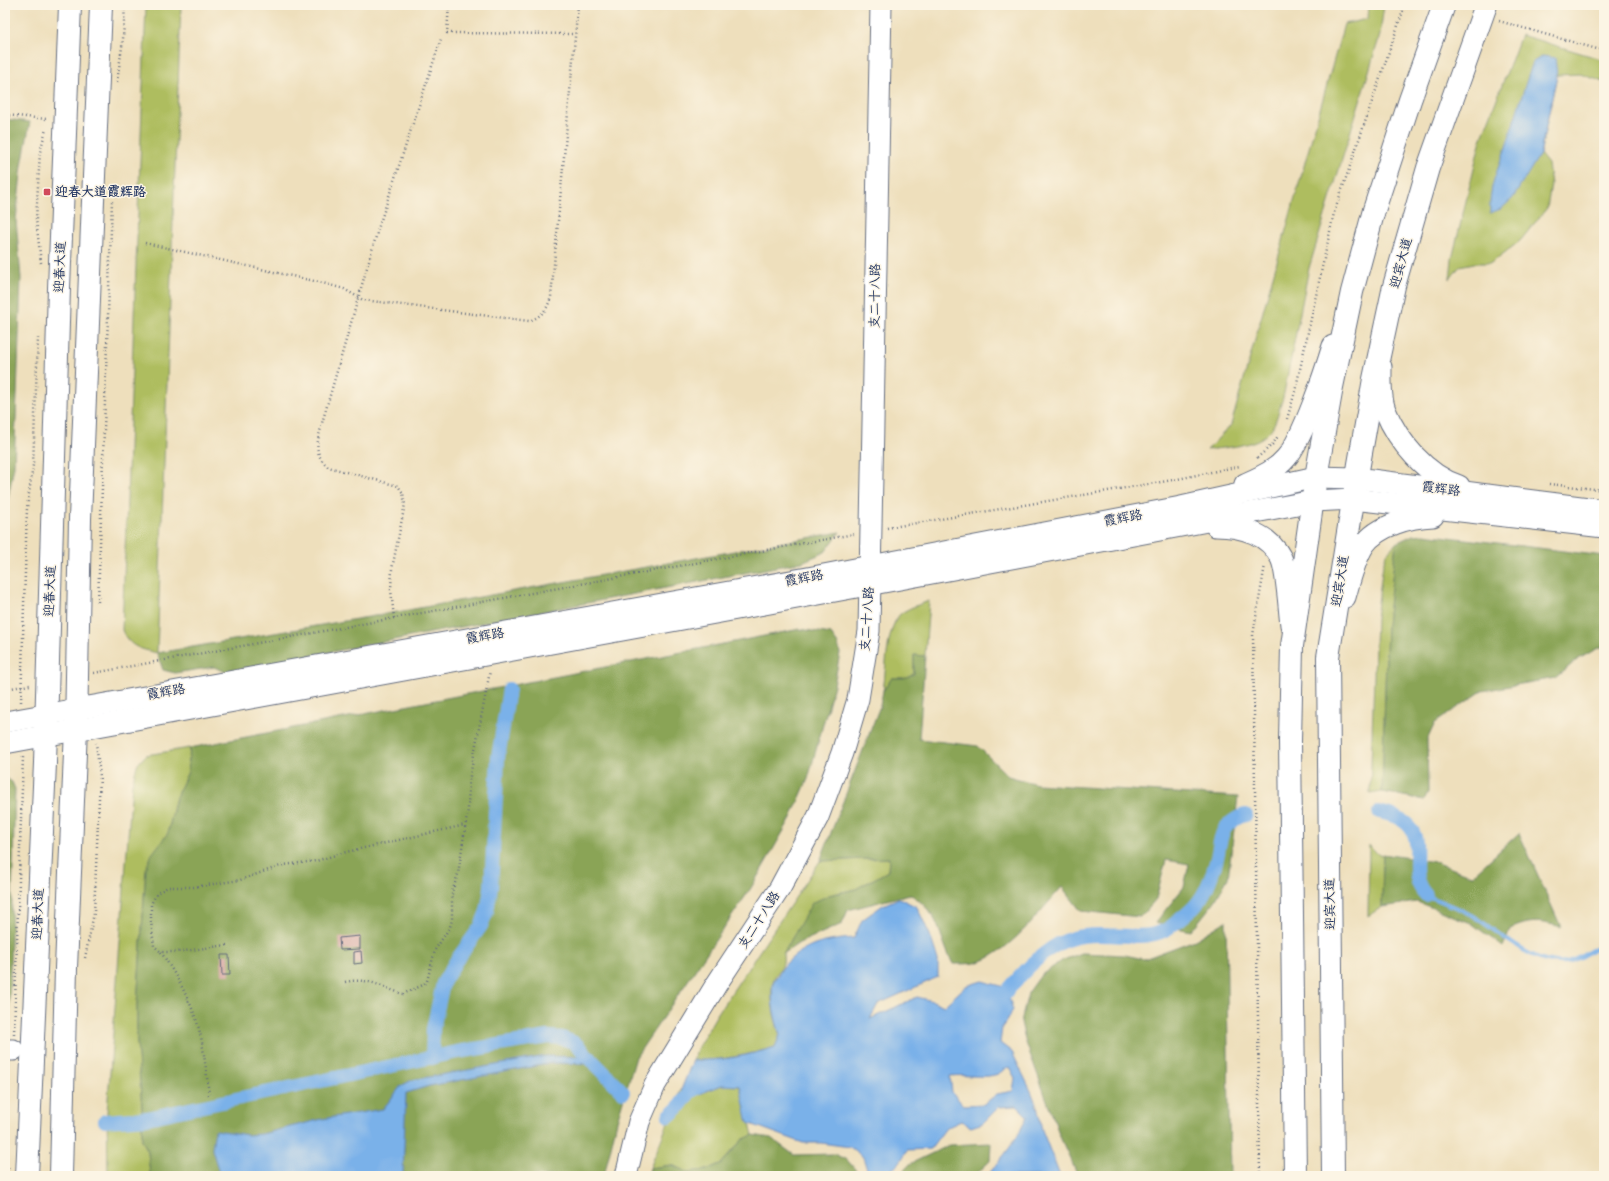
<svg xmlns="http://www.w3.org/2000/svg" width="1609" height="1181" viewBox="0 0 1609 1181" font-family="'Architects Daughter','LXGW WenKai TC',sans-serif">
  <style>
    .green { fill: #aebd5f; stroke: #64765e }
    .forest { fill: #8aa456; stroke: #526a5a }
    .water { fill: #7ab1e9; stroke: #4a70a4; fill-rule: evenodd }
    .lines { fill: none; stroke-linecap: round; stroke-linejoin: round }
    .stream { stroke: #7ab1e9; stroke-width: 4 }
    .canal { stroke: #7ab1e9; stroke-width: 14 }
    .building { fill: #d19d9a }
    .minor-casing { stroke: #656d7f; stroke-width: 23 }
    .major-casing { stroke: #656d7f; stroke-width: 24 }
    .highway-casing { stroke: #656d7f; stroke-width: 24 }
    .path { stroke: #656d7f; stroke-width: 2.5; stroke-dasharray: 1 3; stroke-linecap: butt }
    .minor { stroke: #fff; stroke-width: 21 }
    .major { stroke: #fff; stroke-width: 22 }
    .highway { stroke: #fff; stroke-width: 22 }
    .poi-dot { fill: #d1495b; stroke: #fcf5e5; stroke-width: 1.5 }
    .labels { text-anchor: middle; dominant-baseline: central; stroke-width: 3; stroke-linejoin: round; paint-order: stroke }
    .poi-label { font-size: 13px; font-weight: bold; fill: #1b2f5e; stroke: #fcf5e5; text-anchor: start }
    .street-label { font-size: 13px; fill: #1b2f5e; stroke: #fcf5e5 }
  </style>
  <rect width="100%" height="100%" fill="#fcf5e5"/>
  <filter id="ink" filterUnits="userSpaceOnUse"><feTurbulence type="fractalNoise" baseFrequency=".025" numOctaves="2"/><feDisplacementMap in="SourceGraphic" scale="8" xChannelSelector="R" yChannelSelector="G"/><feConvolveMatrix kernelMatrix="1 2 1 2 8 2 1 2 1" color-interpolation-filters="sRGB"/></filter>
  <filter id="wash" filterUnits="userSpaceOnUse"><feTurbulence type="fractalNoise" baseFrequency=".012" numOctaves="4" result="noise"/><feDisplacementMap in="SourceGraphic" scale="16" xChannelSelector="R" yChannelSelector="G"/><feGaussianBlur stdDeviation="0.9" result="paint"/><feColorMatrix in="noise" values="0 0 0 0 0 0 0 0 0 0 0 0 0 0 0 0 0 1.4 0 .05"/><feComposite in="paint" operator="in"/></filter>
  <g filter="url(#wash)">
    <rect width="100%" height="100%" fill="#eedfbc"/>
    <!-- green -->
    <g class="green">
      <path d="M146,5H181L157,653C140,649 129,647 122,630Z"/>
      <path d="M1369,5H1384L1380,35L1309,268L1283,398C1279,408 1277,423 1269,432C1255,447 1226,447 1207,450L1231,425L1344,24L1368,19Z"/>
      <path d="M1521,35L1604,60V82L1580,74L1557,75L1540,154L1548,164L1551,184L1547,208L1520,241L1491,263H1474L1460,266L1450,279L1452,259L1480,143Z"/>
      <path d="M1396,543L1387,625L1382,792L1370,794L1376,618L1383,564L1387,553Z"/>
      <path d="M929,601L925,656L914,655V674L904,678H892L883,691C886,673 886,622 903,612C911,607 921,604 929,601Z"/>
      <path d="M190,748L188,772L176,797L168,833L146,868L137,1005V1042L142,1108V1140L148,1151L150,1176H108L107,1112L132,784L137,765L146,755Z"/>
      <path d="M1369,845L1379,855L1383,854L1382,907L1368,916Z"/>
      <path d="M889,858L888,871L856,889L829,895L783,954C785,972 776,969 773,982C769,999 775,1020 780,1035L775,1047C747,1055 722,1061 693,1060L698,1047L716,1016L820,861Z"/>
      <path d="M722,1085L740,1086L753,1135L742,1140L722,1163L706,1170L687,1172L672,1165L650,1168L681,1090L699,1094Z"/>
    </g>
    <!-- forest -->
    <g class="forest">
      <path d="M5,119L30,122L22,165L16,220L21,278L17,395L14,466L5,514Z"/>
      <path d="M840,532L825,552L802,562L226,672L214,667L175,673L163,670L157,653L386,614Z"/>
      <path d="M1424,534L1604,556V647L1596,649L1577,660L1555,678L1482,691L1435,723L1427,740L1428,792L1424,800L1382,792L1387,625L1396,543L1413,535Z"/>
      <path d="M800,629L831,634L838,644L840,653L834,685L808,779L791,818L751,888L636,1057L617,1121L604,1176H150L148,1151L142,1140V1108L137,1042V1005L146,868L152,854L168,833L176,797L188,772L190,748Z"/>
      <path d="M914,655L925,656L919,739L978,746L1008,776L1037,784L1238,797L1228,878L1215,901L1191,931L1155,923L1184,887L1189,864L1166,860L1156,899L1140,917L1081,911L1062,887C1041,910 1007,956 975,963C968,964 960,964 953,964C937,934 942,915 910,894L848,910L842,924L799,943L783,954L812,903L829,895L856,889L888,871L889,858L820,861L880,706L883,691L892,678H904L914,674Z"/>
      <path d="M5,777L12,782L15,789L5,1162Z"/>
      <path d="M1519,833L1561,927C1539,921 1531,920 1510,929L1503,947L1471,923L1417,902L1382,907L1383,854L1435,862L1472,876Z"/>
      <path d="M1226,921L1230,1176H1078L1061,1139L1025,1040L1021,1022L1028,993L1041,975L1063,960L1082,953L1125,955L1144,959L1195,940Z"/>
      <path d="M753,1135L771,1138L794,1155L834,1154L847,1160L861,1176H648L650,1168L672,1165L687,1172L706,1170L722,1163L742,1140Z"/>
      <path d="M991,1143L990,1161L974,1176H898L910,1164L949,1145Z"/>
    </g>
    <!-- water -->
    <g class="water">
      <path d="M1543,56L1555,58L1557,75L1540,154L1513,198L1501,209L1490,213C1489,184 1497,173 1506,147C1515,119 1523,90 1533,62Z"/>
      <path d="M899,898L917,907L930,935L938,960V977L878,1004L870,1019L917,997L933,1001L944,1006L966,986L982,981L1001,986L1007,991L1013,1010L1002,1028L1000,1043L1012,1052L1031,1091L1037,1106L1042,1130L1060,1176H987C1003,1157 1018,1139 1027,1116L1017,1106L999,1107L983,1123L971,1127L961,1121L946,1128L930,1149L907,1150C897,1170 891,1172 869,1176L863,1157L850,1147L821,1143H803L748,1123L740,1086L722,1085L699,1094L681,1090L693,1060C722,1061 747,1056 775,1047L780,1035C775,1018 770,1001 773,983C774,980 777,976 779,973C796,946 825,940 854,938L862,920L883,905ZM1009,1067L1015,1078L1013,1091L997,1094L984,1104L963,1105L952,1092L950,1076C965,1074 985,1079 998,1074C1001,1072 1005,1069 1009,1067Z"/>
      <path d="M546,1056L587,1057L594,1064L552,1063L429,1086L406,1093L403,1173L400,1176H220L212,1149L215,1130L248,1135L262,1134L322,1119L383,1109L401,1086L412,1080Z"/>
    </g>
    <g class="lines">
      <!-- stream -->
      <path class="stream" d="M1426,895C1441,902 1457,907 1471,915C1498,930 1532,966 1566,962C1579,960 1593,949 1604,942"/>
      <!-- canal -->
      <g class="canal">
        <path d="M1379,812C1443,825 1399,868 1426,895"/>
        <path d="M995,1005C1014,983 1040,950 1067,940C1099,927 1146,946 1170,927C1183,917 1196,908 1204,893C1209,884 1213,872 1216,862C1219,852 1219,839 1224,830C1228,823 1239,816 1246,815"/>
        <path d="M432,1058L433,1029L443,983L456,961L481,926L487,911L491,888L498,758L509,689"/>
        <path d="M669,1116L678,1108L690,1092L706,1082"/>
        <path d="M105,1121L147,1118L457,1052L548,1037L562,1038L575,1043L623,1092"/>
      </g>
    </g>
    <g id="blocks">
      <!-- building -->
      <g class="building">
        <path d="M360,936V949L340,950L339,938Z"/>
        <path d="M361,951L362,963L354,964V952Z"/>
        <path d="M221,955H229L230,975H222Z"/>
      </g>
    </g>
  </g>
  <g filter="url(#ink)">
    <use href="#blocks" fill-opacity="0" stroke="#656d7f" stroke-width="1"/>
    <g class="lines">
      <!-- minor casing -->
      <g class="minor-casing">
        <g id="minor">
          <path d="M1381,367C1381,380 1380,397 1385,410C1398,442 1426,475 1459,486"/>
          <path d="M1245,484C1260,477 1275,471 1286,458C1303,439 1325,372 1333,346"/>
          <path d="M1216,526C1242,526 1269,534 1281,558C1287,570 1289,610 1291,625"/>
          <path d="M1345,597C1350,580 1354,561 1364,545C1378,525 1411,517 1433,516"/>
          <path d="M5,722L813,577L1181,507L1316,477L1356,478L1604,510"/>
          <path d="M5,743L900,579L1313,501L1353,499L1604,527"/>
          <path d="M5,1050H13"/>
          <path d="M626,1176L639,1122L655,1085L716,985L780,888L818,817L842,753L858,699L869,631L881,5"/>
        </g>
      </g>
      <!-- major casing -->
      <g class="major-casing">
        <g id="major">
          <path d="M27,1176L45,763L59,288L70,5"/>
          <path d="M61,1176L66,968L76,729L80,519L101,5"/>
        </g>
      </g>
      <!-- highway casing -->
      <g class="highway-casing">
        <g id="highway">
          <path d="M1295,1176L1290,741L1292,646L1316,477L1332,387L1352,292L1374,210L1410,100L1444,5"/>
          <path d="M1333,1176L1328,657L1359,464L1374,379L1394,286L1428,168L1486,5"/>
        </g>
      </g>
      <!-- path -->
      <g class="path">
        <path d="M449,5L447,33L575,34"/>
        <path d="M1499,21L1604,51"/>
        <path d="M117,82L123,40L125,5"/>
        <path d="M5,115L47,119"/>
        <path d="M145,243L323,283L344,289L363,300L529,321C542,316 547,310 551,297L578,5"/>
        <path d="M41,263L36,219L40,152L46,129"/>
        <path d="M1287,419L1295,392L1334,213L1405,5"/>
        <path d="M1257,458L1273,444L1278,436"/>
        <path d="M1549,484L1604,490"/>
        <path d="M887,528L1173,480L1240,466"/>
        <path d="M98,602L112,201"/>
        <path d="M394,618L391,590L392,569L405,504L403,493L398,486L328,467C312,452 318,442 322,423L379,226L441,39"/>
        <path d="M94,673L854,534"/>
        <path d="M5,689L30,685"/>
        <path d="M21,702L27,508L33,465L38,338"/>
        <path d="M227,945L177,952H161L154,946L151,921V904L157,893L168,887H194L240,880L283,865L316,861L342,853L465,825"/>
        <path d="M161,952C179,980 196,1009 202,1042C205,1060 207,1077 209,1095"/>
        <path d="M85,958L94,913L100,776L96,743"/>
        <path d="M345,982C369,977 381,987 403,994L423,985L427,981L435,950L450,927L452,920V892L458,874L468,809L469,781L490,671"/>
        <path d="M14,1034L23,757"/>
        <path d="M6,1176L9,1167"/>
        <path d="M1260,1176L1253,635L1265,565"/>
      </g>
      <!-- minor -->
      <use href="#minor" class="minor"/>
      <!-- major -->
      <use href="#major" class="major"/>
      <!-- highway -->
      <use href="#highway" class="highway"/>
    </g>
  </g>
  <!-- markers -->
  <rect class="poi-dot" x="43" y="188" width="8" height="8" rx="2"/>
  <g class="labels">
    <!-- poi labels -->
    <g class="poi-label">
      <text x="55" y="192">迎春大道霞辉路</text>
    </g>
    <!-- street labels -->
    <g class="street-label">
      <text transform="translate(1401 263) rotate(-75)">迎宾大道</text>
      <text transform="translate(60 267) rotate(-88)">迎春大道</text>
      <text transform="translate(875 296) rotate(-89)">支二十八路</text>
      <text transform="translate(1441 489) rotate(7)">霞辉路</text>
      <text transform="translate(1123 518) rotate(-11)">霞辉路</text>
      <text transform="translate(804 578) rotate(-11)">霞辉路</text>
      <text transform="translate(1340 581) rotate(-81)">迎宾大道</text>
      <text transform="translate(50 591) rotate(-88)">迎春大道</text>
      <text transform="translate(867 619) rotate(-86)">支二十八路</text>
      <text transform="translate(485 636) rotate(-10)">霞辉路</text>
      <text transform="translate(166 692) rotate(-10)">霞辉路</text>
      <text transform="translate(1330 904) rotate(-91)">迎宾大道</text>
      <text transform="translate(38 914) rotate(-88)">迎春大道</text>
      <text transform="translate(759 920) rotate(-57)">支二十八路</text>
    </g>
  </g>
  <!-- margin -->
  <rect width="1609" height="1181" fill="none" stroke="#fcf5e5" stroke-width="20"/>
</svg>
